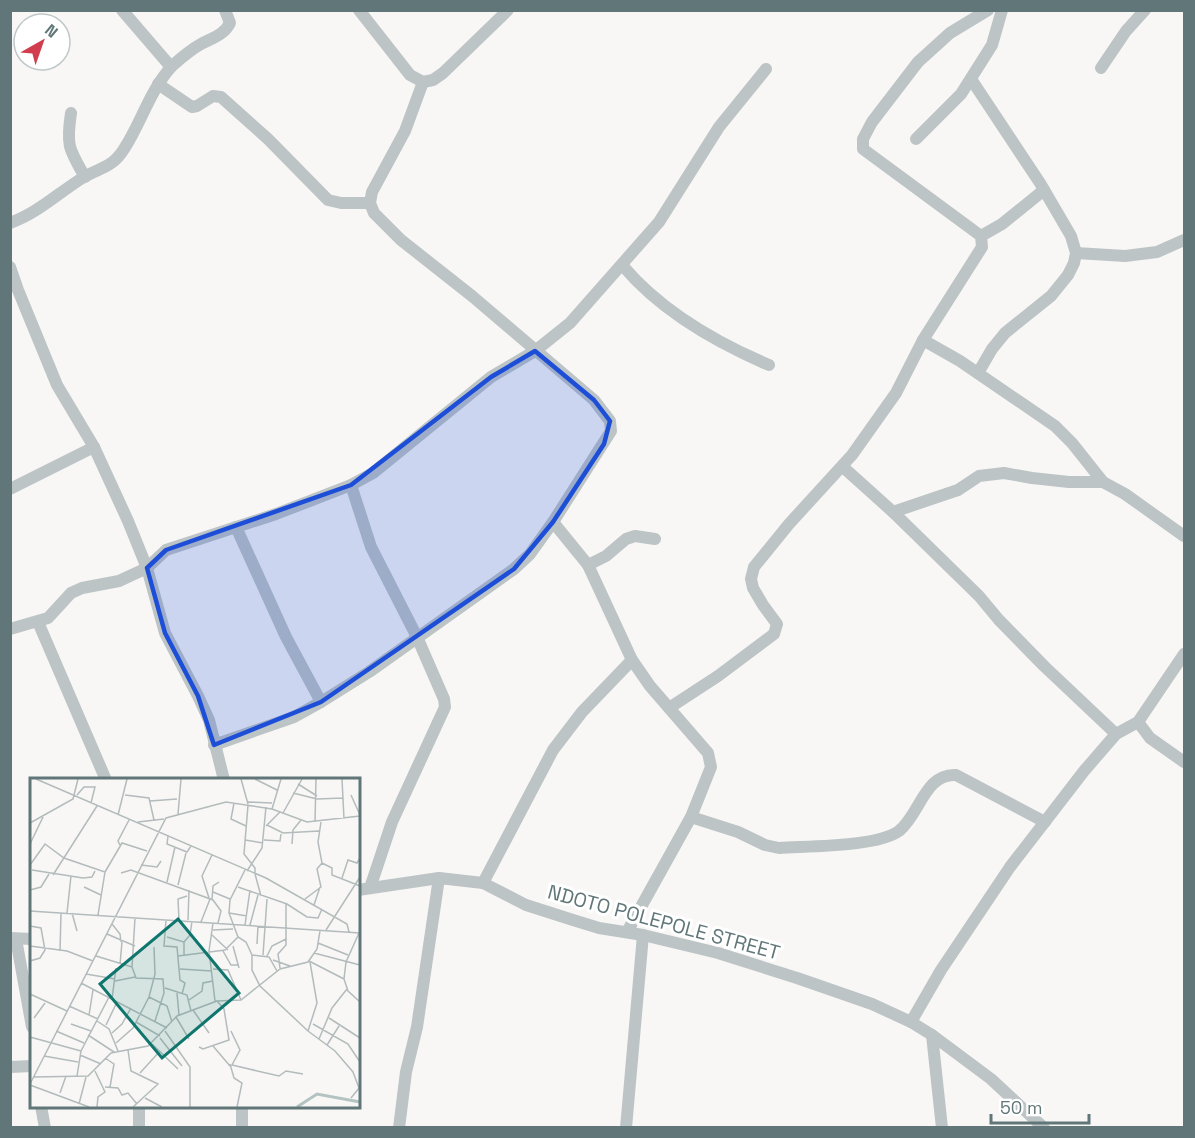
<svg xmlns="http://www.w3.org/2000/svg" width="1195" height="1138" viewBox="0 0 1195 1138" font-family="'Space Grotesk',sans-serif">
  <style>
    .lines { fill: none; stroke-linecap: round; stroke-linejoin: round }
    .street { stroke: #bdc4c5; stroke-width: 12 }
    .marked { fill: #1d4ed8; fill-opacity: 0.2; stroke: #1d4ed8; stroke-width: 4.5; stroke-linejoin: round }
    .labels { text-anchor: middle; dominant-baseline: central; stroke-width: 6; stroke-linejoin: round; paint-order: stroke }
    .street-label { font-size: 20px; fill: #617678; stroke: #fff }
    .inset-river { fill: none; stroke: #b3c3c1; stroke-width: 3 }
    .inset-road { fill: none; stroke: #b3bbbc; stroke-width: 1.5 }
    .view { fill: #0f766e; fill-opacity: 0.15; stroke: #0f766e; stroke-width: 3 }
    .inset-edge { fill: none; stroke: #617678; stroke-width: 3 }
  </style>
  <rect width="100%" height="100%" fill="#f8f7f6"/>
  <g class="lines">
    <!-- street -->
    <g class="street">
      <path d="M122,10L171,67"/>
      <path d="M359,10L410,75L423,82L433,80L443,73L508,10"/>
      <path d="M1101,68L1126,31L1145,10"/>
      <path d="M971,79L1040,183L1071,236L1076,253L1074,263L1068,275L1051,296L1005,333L992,349L978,373"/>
      <path d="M158,84L192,107L197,106L213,96L221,97L268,139L328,200L341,203H370"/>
      <path d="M71,113C66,146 69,149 85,177"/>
      <path d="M916,139L961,94L992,45L1002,10"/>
      <path d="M10,223C38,213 58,193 84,177C101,167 112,168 124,149C141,123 150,90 172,66C181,58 190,50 201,44C212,38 224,35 230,23L225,10"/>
      <path d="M981,236L1002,224L1044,190"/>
      <path d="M1076,253L1125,256L1157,252L1184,240"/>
      <path d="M623,266C661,311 715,342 769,365"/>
      <path d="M10,267L18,290L57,385L94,447L128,521L147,568L165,633L198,696L209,720L224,780"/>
      <path d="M923,340L960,361L1055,426L1072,443L1103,482L1125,494L1184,536"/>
      <path d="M843,467L893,512L979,596L999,620L1044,666L1116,734"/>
      <path d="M351,485L371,547L417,637L444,699L445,707L392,822L370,888"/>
      <path d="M10,489L94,447"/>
      <path d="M893,512L958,490L979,476L1004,473L1032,478L1069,482H1103"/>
      <path d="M553,522L588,565L632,660L650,686L708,753L711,767L691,817L627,932"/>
      <path d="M236,527L286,637L321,702"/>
      <path d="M588,565L606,556L626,539L635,536L655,539"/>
      <path d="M38,622L106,780"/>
      <path d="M10,629L48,618L71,593L82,588L119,581L147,568L166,550L276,514L351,485L373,473L491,377L535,351L570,323L659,222L719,127L766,69"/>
      <path d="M669,708L718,676L774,634L777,624L763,605L753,588L751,579L754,567L789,524L852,455L896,393L923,340L982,247L981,236L863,149V139L872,122L918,62L950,33L988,10"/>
      <path d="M1138,722L1150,738L1184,762"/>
      <path d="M214,745L294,717L321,702L369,672L514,569L530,554L553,522L611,431L610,421L594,400L472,296L401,240L374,213L370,203L372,192L405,131L423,82"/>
      <path d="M691,817L738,832L765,845L779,848C808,846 877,847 899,831C920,814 925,773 956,775L1045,822"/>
      <path d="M483,883L553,750L582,712L632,660"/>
      <path d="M358,890L439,878L483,883L526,905L573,920L599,928L643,935L718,953L797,978L872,1004L911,1022L932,1035L942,1128"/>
      <path d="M10,938L32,939"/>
      <path d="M16,939L32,1027"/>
      <path d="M911,1022L941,970L1010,867L1084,771L1116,734L1138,722L1184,654"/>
      <path d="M932,1035L991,1079L1044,1128"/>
      <path d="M10,1067L32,1066"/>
      <path d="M41,1106L45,1128"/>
      <path d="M139,1128V1106"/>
      <path d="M242,1128V1106"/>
      <path d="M399,1128L406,1072L417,1027L439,878"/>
      <path d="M626,1128L643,935"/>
    </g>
  </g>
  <!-- marked area -->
  <path class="marked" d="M535,351L594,400L610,421L604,444L553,522L514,569L321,702L214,745L198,696L165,633L147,568L166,550L351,485L491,377Z"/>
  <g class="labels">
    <!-- street labels -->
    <g class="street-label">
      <text transform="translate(664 922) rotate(15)">NDOTO POLEPOLE STREET</text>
    </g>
  </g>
  <!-- overview -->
  <g transform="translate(30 778)">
    <rect width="330" height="330" fill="#f8f7f6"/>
    <path class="inset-river" d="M267,329L287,316L330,324"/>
    <path class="inset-road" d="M6,1L236,100L317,146L319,154M211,1L218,26M225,1L247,12M312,1L314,41M268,6L287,18M263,15L287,21M47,17L54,9H65L61,25M95,17L119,20L124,42M321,17L330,37M287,21L313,20M120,23L147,21M218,24L242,25M204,25L201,41L216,48M218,27L214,76L225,90V96M242,31L251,1M253,35L272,1M148,36L151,1M88,37L97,1M108,44L134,41M285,44L286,1M0,45L43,21L48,1M237,47L253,55L289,53M236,48L250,34M138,58L137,66L157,74L161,68M215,62L233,65M234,62L250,63L251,56M0,66L13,39M262,66L263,52L271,42M90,67L88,63L99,42M292,85L302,90V97L330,108M0,87L15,66L34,80L75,94L68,137M111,87L127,89L131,83M2,92L53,100L62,99L65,93M215,92L200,122L199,135L208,159L216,164L222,177V192L230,208L278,253L305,273L323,294L329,310L321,320M217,93L232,70L236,29M75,94L92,65L117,73M91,95L101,92L183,122L191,133L188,145M225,96L231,118M23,97L67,28M312,100L318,82L327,85L330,80M137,104L145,69M148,107L156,75M54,109L71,117M208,109L257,126L277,139L288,140L292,131M0,112L11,109L19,96M183,114L200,121M179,120L172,98L182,77M275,121L291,109L287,91L292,85L288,64L291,44M182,122L183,108L189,104M284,127L290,109M0,133L330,155M37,135L41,98M42,135L47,153M199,135L217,138M136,142L134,168L147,169L150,202L155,205L152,216M149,142L148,121L157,118M158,142L159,112M171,144L180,121M183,145L179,173L185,223M82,146L90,156L91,164M215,147L220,112M220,147L228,117M0,148L11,150L15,172L10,180L0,183M183,152L203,151M296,152L330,99M329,155L316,184L314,201L318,213L330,224M77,156L105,168M182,157L198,172M137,159L154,164V177M154,164L160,157L162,143M288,165L318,177M227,166L228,148M0,168L37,173L63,183M203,168L209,190M30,173L31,135M193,173L201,187H208M284,175L330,187M222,177L239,179L247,193M233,177L237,121M66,178L102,189L105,140M148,178L195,172L208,159M237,178L242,168L256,161M243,182L260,188M279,183L314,201M90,186L92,164M102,189L106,200L133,201L134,215L125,243M250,190L248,176L256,167V126M150,191L182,193M183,191L198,192L211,222M56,196L85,201M85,203L105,199M51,205L137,250M135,210L157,217L161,233M147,215L149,237M0,216L37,233M119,219L137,228L142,244M82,221L86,190M159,222L172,213L173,205L183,203M187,223L211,222L250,191L278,184L287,171L290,153M39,228L68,241M163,232L179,255M59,237L63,212M146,239L159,261M4,240L15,225M299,240L330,260M67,243L79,251L88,273M106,244L130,258M41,246L61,253M283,246L318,266L330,284M76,247L87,224M26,253L54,265M135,253L160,289V329M201,253L210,272L202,287L249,298L256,293L273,296M278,253L287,225L280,184M82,255L92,246L101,230M58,257L84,274M0,259L51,273M130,260L152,288M289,261L302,230L317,211M86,265L103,250L119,219L125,196L124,169M122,266L148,291M297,267L309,248M183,268L200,288M98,272L101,293L128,306L103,329M50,277L71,286M14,278L48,284M75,280L84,286L80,309M200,286L204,300L212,305L207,329M65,293L75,314L68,319L67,329M110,295L130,273M47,298L51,273L79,219M4,299L58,298L81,275L118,268L147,238L187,223L194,231L199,262L173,271L169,269M0,306L136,40L196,24L242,31L277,44L330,38M0,307L59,329M75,309L88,310L92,317L98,315L107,326M30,315L36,298M115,320L132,329M49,326L56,299"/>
    <path class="view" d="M148,141L209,215L132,280L70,206Z"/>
    <rect width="330" height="330" class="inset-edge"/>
  </g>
  <!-- border -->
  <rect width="1195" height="1138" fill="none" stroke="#617678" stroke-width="24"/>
  <!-- north arrow -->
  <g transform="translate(42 42) rotate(40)"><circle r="28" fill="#ffffff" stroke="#c0c8c9" stroke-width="1.5"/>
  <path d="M0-4.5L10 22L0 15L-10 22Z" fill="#d13d4c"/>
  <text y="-9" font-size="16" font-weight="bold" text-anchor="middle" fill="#617678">N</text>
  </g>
  <!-- scale -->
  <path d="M991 1114v9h98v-9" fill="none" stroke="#617678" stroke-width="3"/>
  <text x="1000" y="1114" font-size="18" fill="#617678" stroke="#ffffff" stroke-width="4.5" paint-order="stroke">50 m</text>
</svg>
